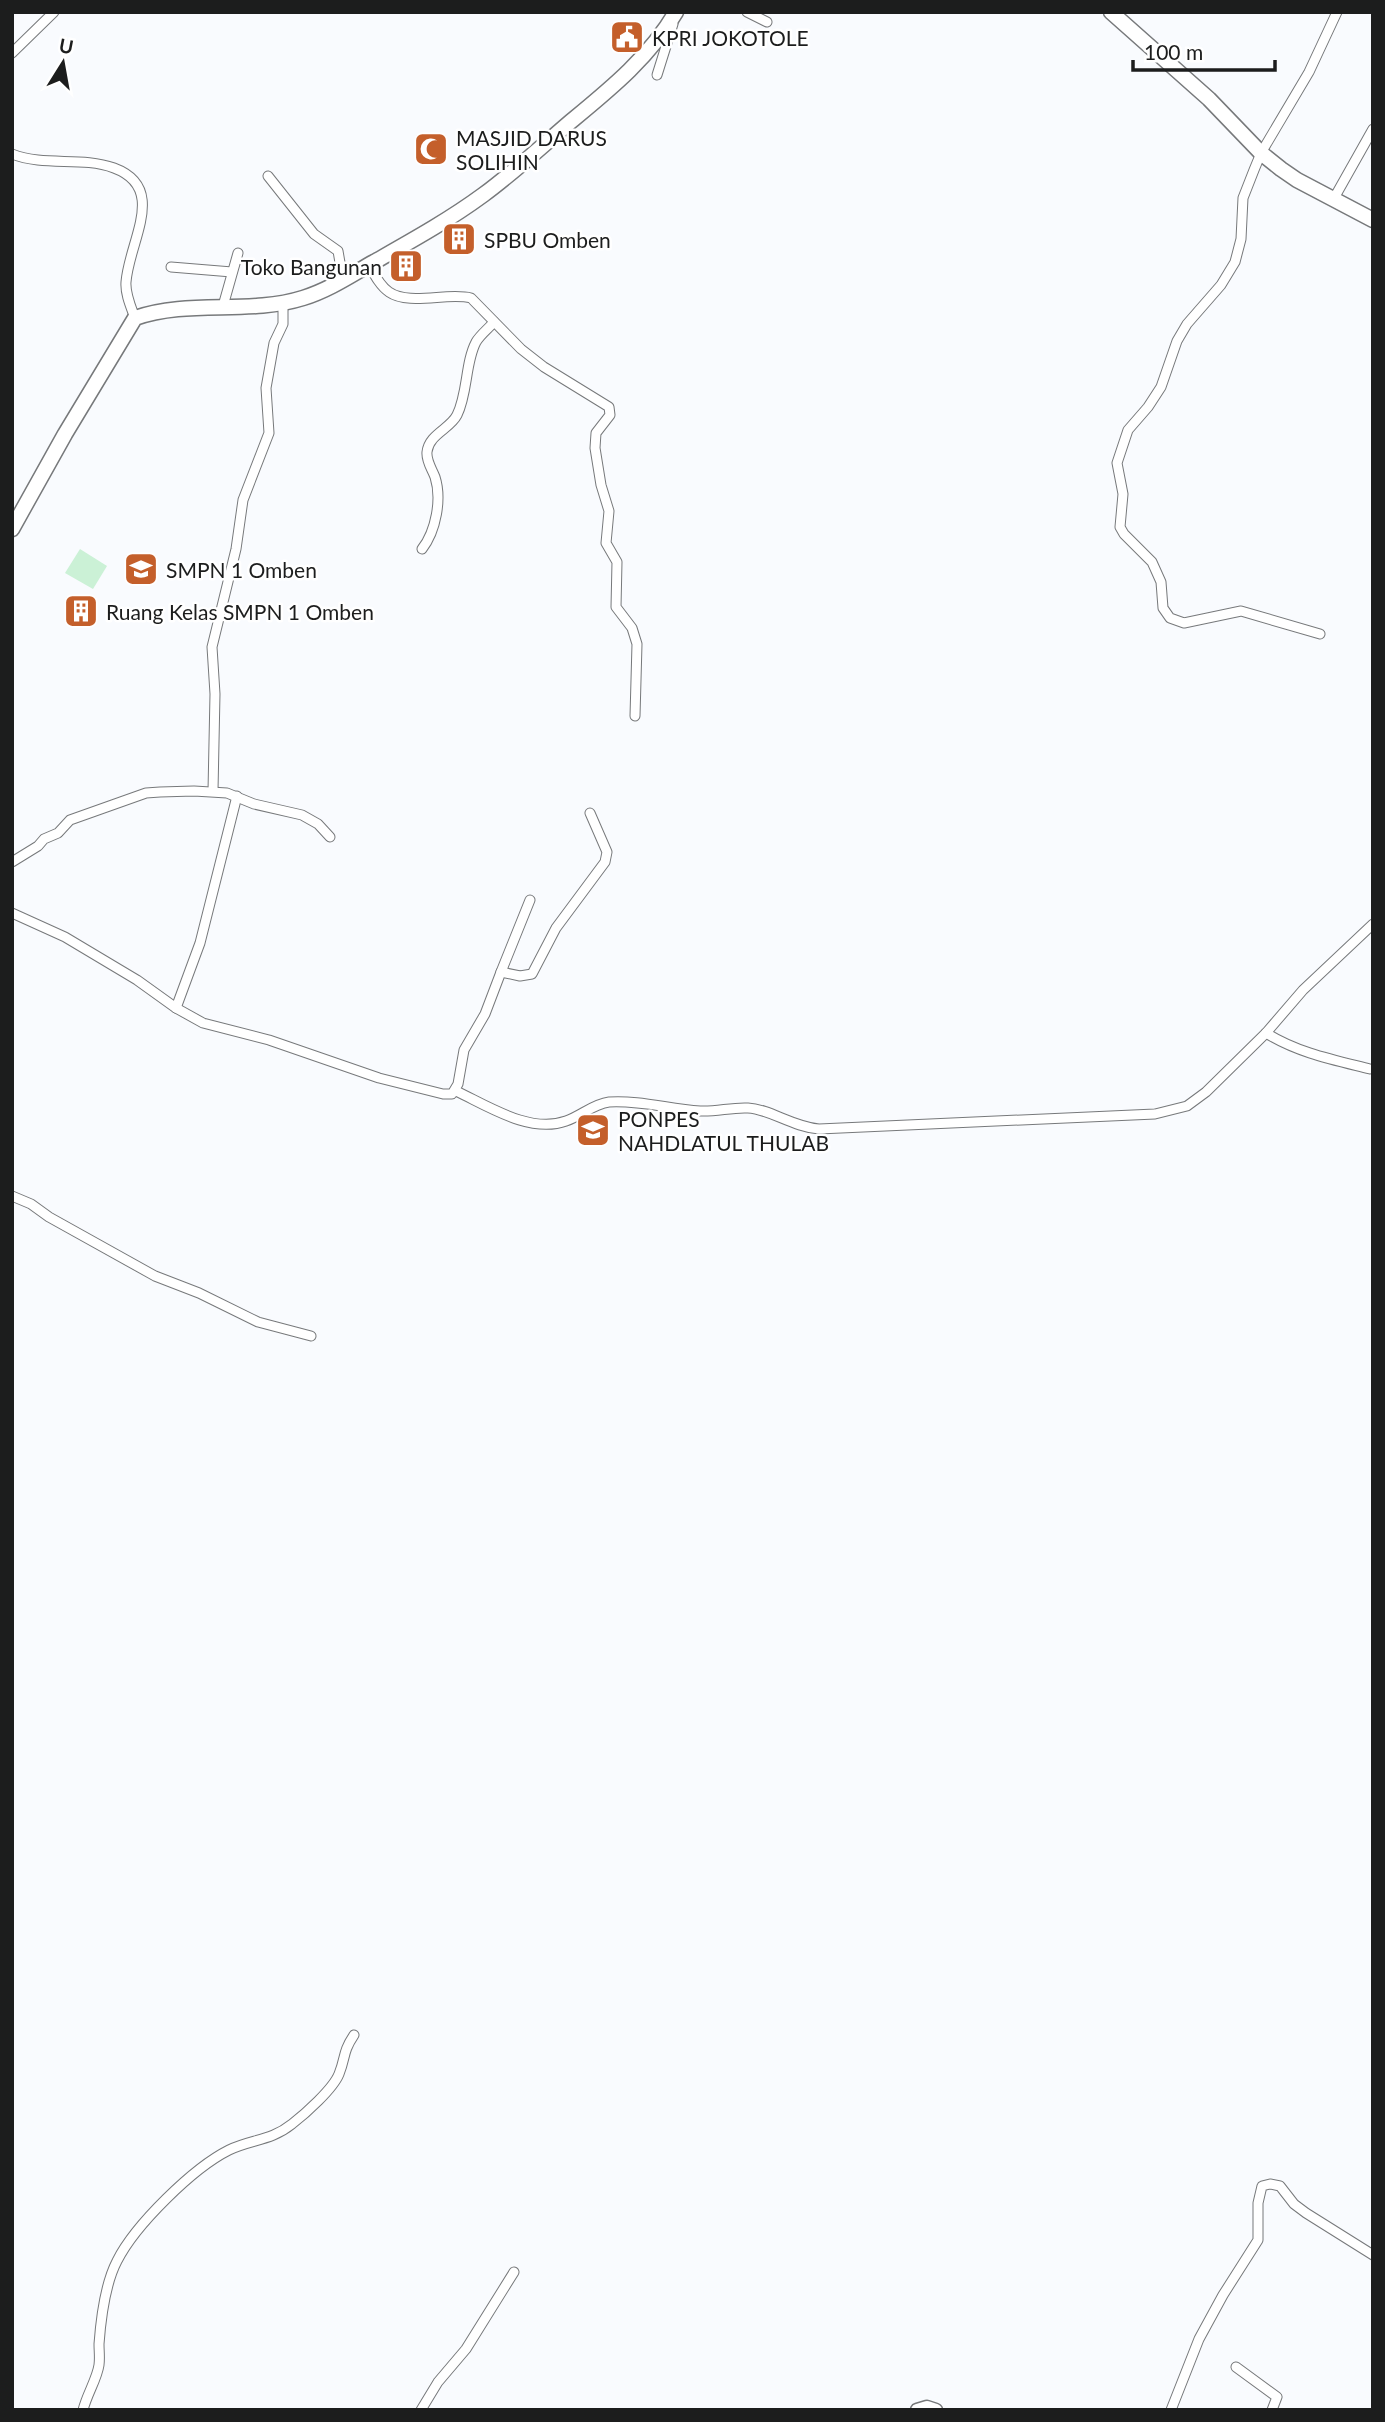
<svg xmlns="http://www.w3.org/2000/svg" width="1385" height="2422" viewBox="0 0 1385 2422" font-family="Lato,sans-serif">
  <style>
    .green { fill: #cbf1d6 }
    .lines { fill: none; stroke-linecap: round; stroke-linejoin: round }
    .street-casing { stroke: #77797b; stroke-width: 11 }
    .secondary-casing { stroke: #77797b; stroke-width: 15 }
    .primary-casing { stroke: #77797b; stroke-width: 17 }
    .street { stroke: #fff; stroke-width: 9 }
    .secondary { stroke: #fff; stroke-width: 12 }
    .primary { stroke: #fff; stroke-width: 14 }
    .labels { text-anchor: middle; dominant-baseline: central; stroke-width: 5; stroke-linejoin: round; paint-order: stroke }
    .poi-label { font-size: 21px; fill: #1c1d1d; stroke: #fff; text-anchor: start }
  </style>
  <rect width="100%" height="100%" fill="#f9fbfe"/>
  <!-- green -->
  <path class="green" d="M80,549L107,566L93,589L65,573Z"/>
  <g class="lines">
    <!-- street casing -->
    <g class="street-casing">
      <g id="street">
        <path d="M747,12L767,22"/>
        <path d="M12,53L54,12"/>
        <path d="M657,75L673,24"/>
        <path d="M12,154C45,167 81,156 114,168C168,188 129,241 126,282C125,294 131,307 135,318"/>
        <path d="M268,176L314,234L338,251L343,280"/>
        <path d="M1333,200L1373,129"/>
        <path d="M369,265C374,274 380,286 389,292C409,306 448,292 471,298L521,349L544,367L609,407L610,415L596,433L595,448L601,485L609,511L606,543L617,562L616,607L632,628L637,644L635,716"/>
        <path d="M171,267L232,272"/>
        <path d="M223,306L238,253"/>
        <path d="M422,549C436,531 442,499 435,477C432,469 426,461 427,452C429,434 450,429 457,415C468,393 465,363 476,342C480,335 488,329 494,322"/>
        <path d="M1320,634L1241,611L1184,623L1170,618L1163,608L1161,582L1152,562L1124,534L1120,527L1123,494L1117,463L1128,430L1148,407L1161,387L1177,341L1187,324L1221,285L1235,262L1241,239L1243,198L1254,170L1261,153L1309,72L1337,12"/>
        <path d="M213,791L215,694L212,647L236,549L243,500L269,433L266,388L274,343L283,324V303"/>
        <path d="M12,862L38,846L44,839L58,833L70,820L146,793L160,792L194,791L227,793L254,804L302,815L318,824L330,837"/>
        <path d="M12,913L65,937L137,980L176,1008L203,1023L269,1040L379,1078L443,1094H452L458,1084L464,1050L485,1014L501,972L520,976L532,974L556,928L605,862L607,852L590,813"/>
        <path d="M501,972L530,900"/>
        <path d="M176,1008L200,943L237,796"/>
        <path d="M1266,1033C1298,1053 1334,1060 1370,1069"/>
        <path d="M456,1091C488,1106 530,1134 566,1121C581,1116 593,1104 609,1102C640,1100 669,1109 700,1111C716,1112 732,1107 748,1108C770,1109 793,1127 819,1129L1155,1114L1187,1106L1206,1092L1266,1033L1303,990L1373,924"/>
        <path d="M12,1196L31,1204L49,1217L155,1276L199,1293L258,1322L311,1336"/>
        <path d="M1236,2367L1277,2397L1272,2410"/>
        <path d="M83,2410C87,2394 97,2379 99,2365C100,2358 99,2351 99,2344C101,2317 105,2284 117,2261C135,2225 193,2168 229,2150C252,2139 271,2141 292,2124C305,2114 333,2089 339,2074C346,2057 342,2053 354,2035"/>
        <path d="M421,2410L438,2382L466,2349L514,2272"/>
        <path d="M1171,2410L1199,2339L1223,2295L1258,2240V2203L1262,2186L1270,2184L1280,2186L1294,2204L1306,2213L1373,2255"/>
      </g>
    </g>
    <!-- secondary casing -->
    <g class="secondary-casing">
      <path id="secondary" d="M917,2410L927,2407L936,2410"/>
    </g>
    <!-- primary casing -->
    <g class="primary-casing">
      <g id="primary">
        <path d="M1111,12L1209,99L1261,153L1281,169L1297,180L1373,220"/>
        <path d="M12,529L65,434L135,318C189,299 249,315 303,298C329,290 351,275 374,262C411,241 449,220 483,195C513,173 541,147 569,123C609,90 649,58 676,12"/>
      </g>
    </g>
    <!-- street -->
    <use href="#street" class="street"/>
    <!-- secondary -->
    <use href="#secondary" class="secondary"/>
    <!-- primary -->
    <use href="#primary" class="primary"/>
  </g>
  <!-- icons -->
  <defs>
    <g id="civic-square" transform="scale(1.75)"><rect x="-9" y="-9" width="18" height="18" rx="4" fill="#c45f2b" stroke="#fff"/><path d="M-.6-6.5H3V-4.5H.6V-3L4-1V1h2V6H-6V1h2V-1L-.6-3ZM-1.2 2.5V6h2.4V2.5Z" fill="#fff"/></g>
    <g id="mosque-square" transform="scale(1.75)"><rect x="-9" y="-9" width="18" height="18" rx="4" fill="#c45f2b" stroke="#fff"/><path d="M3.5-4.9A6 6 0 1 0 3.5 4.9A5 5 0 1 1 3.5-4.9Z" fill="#fff"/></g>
    <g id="building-square" transform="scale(1.75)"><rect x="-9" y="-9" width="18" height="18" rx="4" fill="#c45f2b" stroke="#fff"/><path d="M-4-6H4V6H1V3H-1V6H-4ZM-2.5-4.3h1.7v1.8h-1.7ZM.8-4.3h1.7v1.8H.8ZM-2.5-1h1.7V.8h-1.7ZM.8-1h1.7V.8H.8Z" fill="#fff"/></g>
    <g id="school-square" transform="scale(1.75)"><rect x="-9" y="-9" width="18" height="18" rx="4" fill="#c45f2b" stroke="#fff"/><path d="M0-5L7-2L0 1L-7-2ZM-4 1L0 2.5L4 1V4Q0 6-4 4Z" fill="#fff"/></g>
  </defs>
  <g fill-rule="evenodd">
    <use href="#civic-square" x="627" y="37"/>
    <use href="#mosque-square" x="431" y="149"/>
    <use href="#building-square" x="459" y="239"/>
    <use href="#building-square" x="406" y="266"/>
    <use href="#school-square" x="141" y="569"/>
    <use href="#building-square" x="81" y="611"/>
    <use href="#school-square" x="593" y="1130"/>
  </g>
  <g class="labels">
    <!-- poi labels -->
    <g class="poi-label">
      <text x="652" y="37">KPRI JOKOTOLE</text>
      <text x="456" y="137">MASJID DARUS<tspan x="456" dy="24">SOLIHIN</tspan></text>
      <text x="484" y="239">SPBU Omben</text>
      <text x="382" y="266" text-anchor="end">Toko Bangunan</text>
      <text x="166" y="569">SMPN 1 Omben</text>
      <text x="106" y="611">Ruang Kelas SMPN 1 Omben</text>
      <text x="618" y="1118">PONPES<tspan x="618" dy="24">NAHDLATUL THULAB</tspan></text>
    </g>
  </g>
  <!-- border -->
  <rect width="1385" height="2422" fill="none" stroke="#1c1d1d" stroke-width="28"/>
  <!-- north arrow -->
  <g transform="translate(63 63) rotate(11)" stroke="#ffffff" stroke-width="5" paint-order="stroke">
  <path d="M0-5L12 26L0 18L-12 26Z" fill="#1c1d1d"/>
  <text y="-10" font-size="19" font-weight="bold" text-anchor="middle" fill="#1c1d1d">U</text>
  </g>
  <!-- scale -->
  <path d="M1133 60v10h142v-10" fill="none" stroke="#1c1d1d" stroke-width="3.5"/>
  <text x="1144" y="60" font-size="21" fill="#1c1d1d" stroke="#ffffff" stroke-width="5" paint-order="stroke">100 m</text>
</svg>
